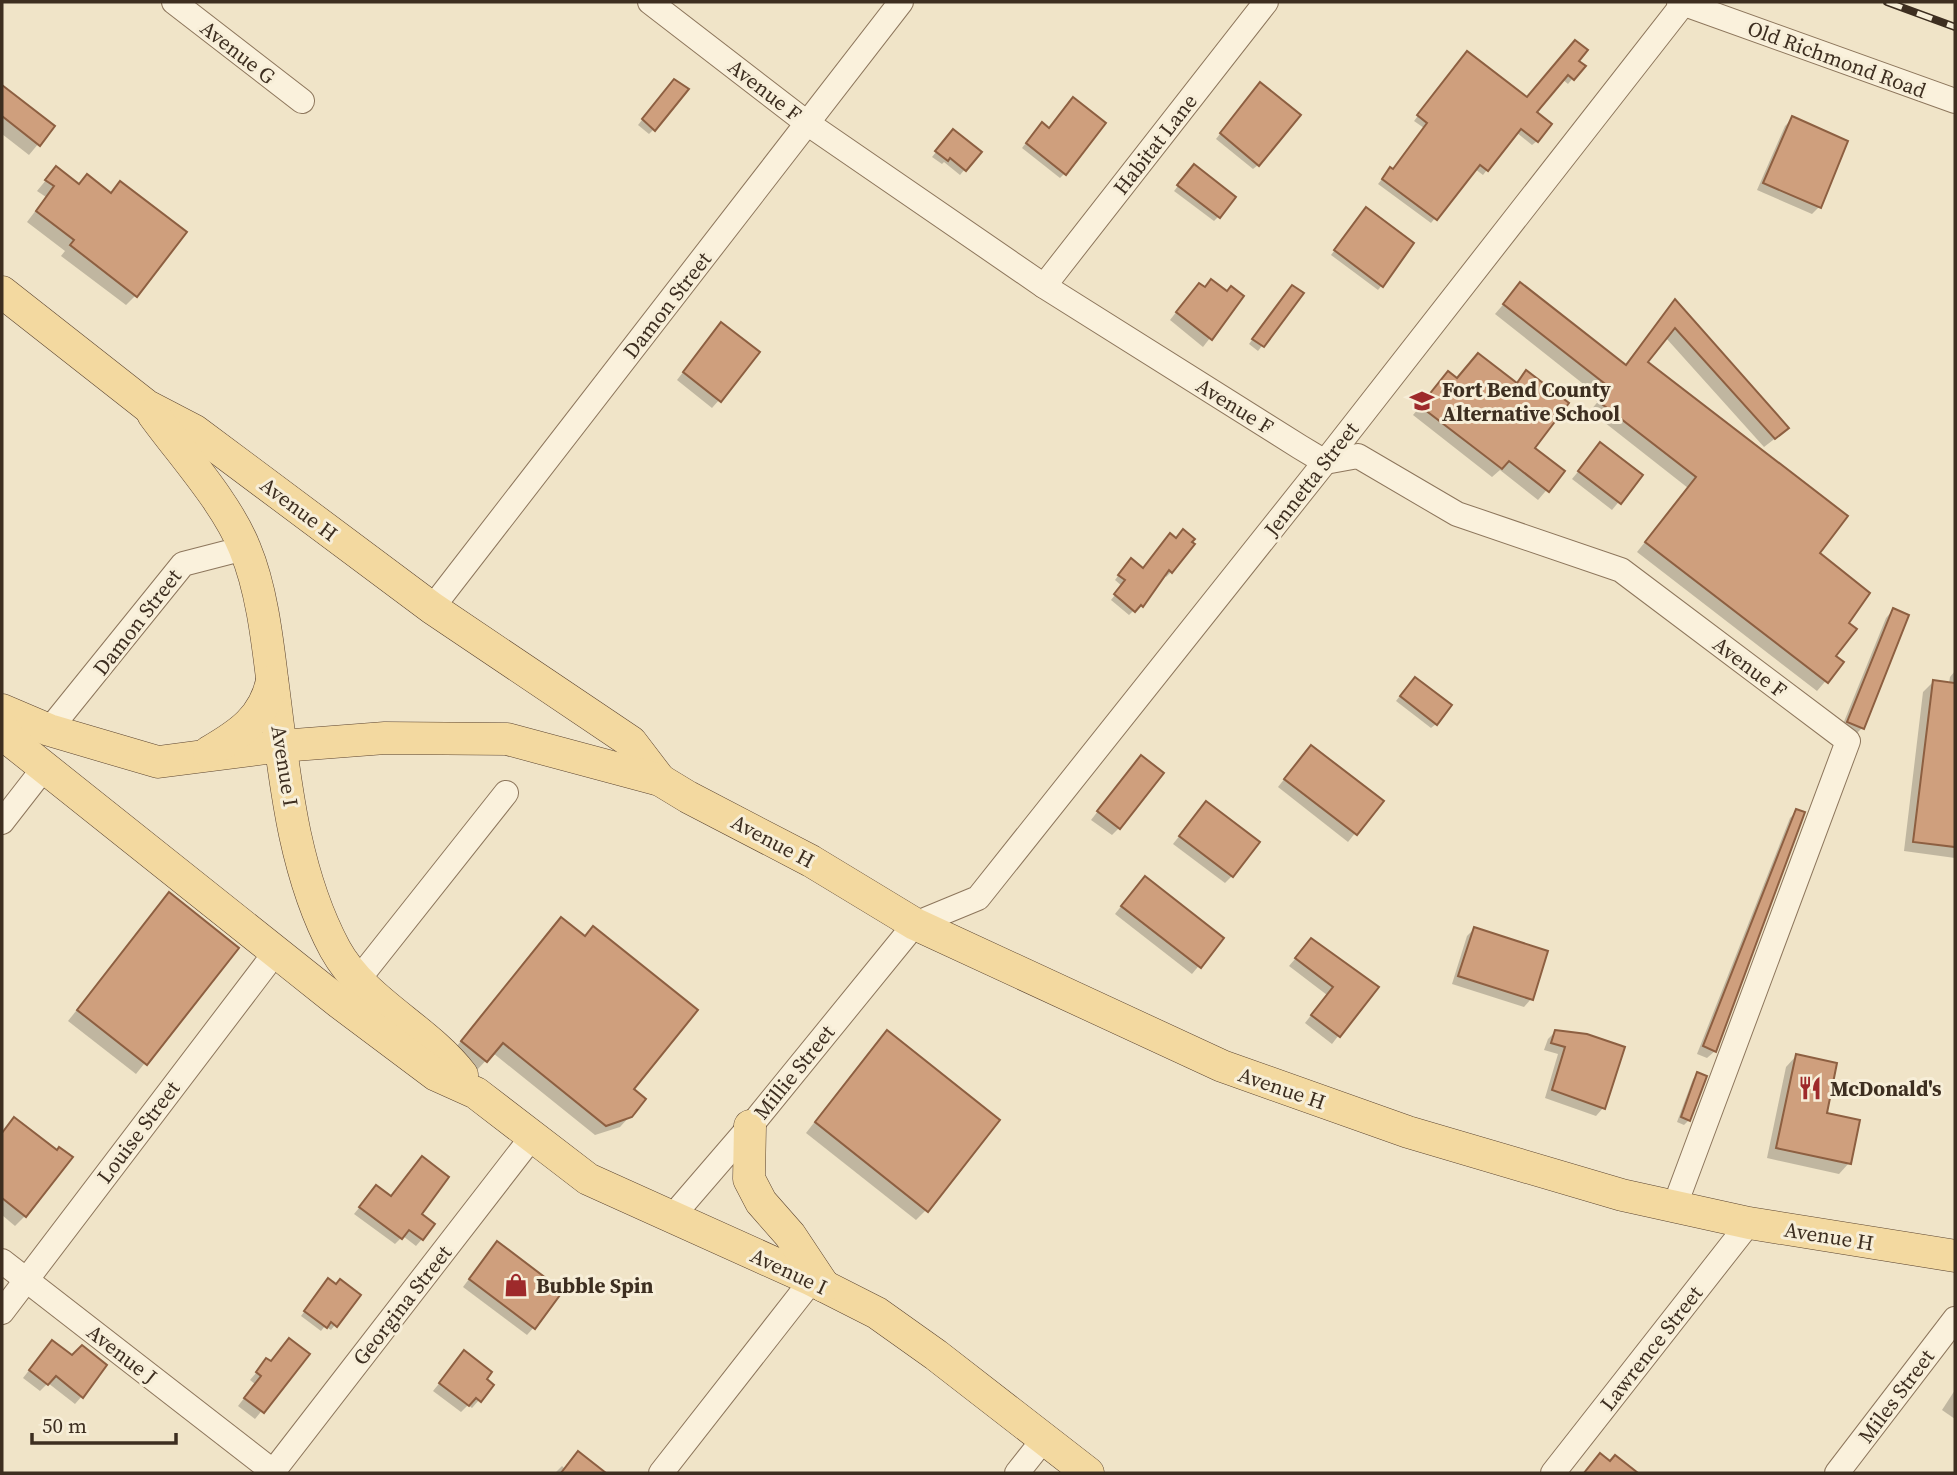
<svg xmlns="http://www.w3.org/2000/svg" width="1957" height="1475" viewBox="0 0 1957 1475" font-family="'Source Serif 4',serif">
  <style>
    .shadow { fill: #0003 }
    .building { fill: #cf9f7d; stroke: #8d5f41; stroke-width: 2 }
    .lines { fill: none; stroke-linecap: round; stroke-linejoin: round }
    .minor-casing { stroke: #8d765c; stroke-width: 26 }
    .major-casing { stroke: #5b4430; stroke-width: 33 }
    .minor { stroke: #faf1dc; stroke-width: 24 }
    .major { stroke: #f3d9a0; stroke-width: 32 }
    .rail-casing { stroke: #3d2e20; stroke-width: 8 }
    .rail { stroke: #f7eed8; stroke-width: 5; stroke-dasharray: 16; stroke-linecap: butt }
    .labels { text-anchor: middle; dominant-baseline: central; stroke-width: 6; stroke-linejoin: round; paint-order: stroke }
    .street-label { font-size: 21px; fill: #3d2e20; stroke: #f7eed8 }
    .poi-label { font-size: 21px; font-weight: bold; fill: #3d2e20; stroke: #f7eed8; text-anchor: start }
  </style>
  <rect width="100%" height="100%" fill="#f0e4c8"/>
  <!-- shadow -->
  <g class="shadow">
    <path d="M1462,58L1527,99L1576,61L1583,66L1568,84L1562,79L1534,112L1537,141L1532,145L1516,132L1483,175L1475,169L1431,223L1378,184L1386,174L1392,171L1424,128L1414,121Z"/>
    <path d="M670,85L654,129L649,134L638,125Z"/>
    <path d="M2,87L53,126L29,155L2,134Z"/>
    <path d="M1255,89L1258,165L1253,169L1216,139Z"/>
    <path d="M1792,119L1819,207L1812,214L1757,190L1785,126Z"/>
    <path d="M1037,129L1049,130L1064,174L1060,178L1022,148Z"/>
    <path d="M949,136L979,152L960,175L944,162L942,164L932,157Z"/>
    <path d="M56,168L78,185L110,194L121,183L136,295L126,305L61,256L65,251L27,222L46,197L37,191Z"/>
    <path d="M1190,171L1219,216L1214,221L1174,191Z"/>
    <path d="M1362,214L1382,285L1378,290L1331,255Z"/>
    <path d="M1520,285L1624,366L1675,302L1777,437L1764,447L1666,338L1646,363L1817,554L1847,623L1834,656L1842,662L1817,691L1637,552L1688,488L1590,411L1601,398L1495,314Z"/>
    <path d="M1204,289L1242,297L1203,347L1170,320L1192,292Z"/>
    <path d="M1288,291L1302,294L1258,351L1249,344Z"/>
    <path d="M714,332L719,400L712,408L677,380Z"/>
    <path d="M1478,355L1516,385L1527,373L1532,448L1563,471L1538,500L1500,470L1492,477L1413,415L1448,373L1456,380Z"/>
    <path d="M1600,445L1640,476L1612,510L1572,479Z"/>
    <path d="M1175,540L1192,545L1171,572L1166,577L1164,574L1137,610L1135,609L1129,615L1111,600L1122,586L1115,580L1126,565L1143,570Z"/>
    <path d="M1893,610L1862,728L1855,735L1841,729L1886,618Z"/>
    <path d="M1955,671V858L1904,851L1923,692L1933,682L1949,683L1950,677Z"/>
    <path d="M1410,683L1436,724L1431,728L1396,701Z"/>
    <path d="M1304,754L1381,801L1348,842L1278,787Z"/>
    <path d="M1134,765L1119,828L1112,835L1091,820Z"/>
    <path d="M1199,811L1232,876L1225,883L1173,844Z"/>
    <path d="M1797,811L1715,1051L1707,1058L1697,1054L1790,818Z"/>
    <path d="M1138,885L1222,938L1192,974L1115,914Z"/>
    <path d="M169,895L237,948L136,1074L68,1021Z"/>
    <path d="M561,919L632,1090L630,1116L620,1127L595,1135L493,1053L476,1071L452,1052Z"/>
    <path d="M1474,929L1531,999L1524,1007L1452,984L1467,936Z"/>
    <path d="M1311,940L1376,987L1332,1044L1305,1023L1327,995L1289,966Z"/>
    <path d="M1556,1031L1603,1108L1596,1116L1545,1098L1558,1054L1544,1050L1548,1039Z"/>
    <path d="M877,1042L926,1210L916,1220L806,1133Z"/>
    <path d="M1796,1056L1849,1163L1839,1174L1767,1158L1786,1067Z"/>
    <path d="M1698,1074L1689,1120L1684,1125L1677,1122L1693,1079Z"/>
    <path d="M14,1119L25,1216L15,1226L2,1215V1132Z"/>
    <path d="M376,1187L420,1214L422,1239L416,1246L403,1236L395,1244L354,1214Z"/>
    <path d="M490,1251L534,1327L527,1335L463,1287Z"/>
    <path d="M324,1285L335,1286L358,1295L331,1330L325,1326L321,1331L301,1316Z"/>
    <path d="M45,1350L82,1396L75,1404L48,1383L40,1391L23,1378Z"/>
    <path d="M464,1353L484,1379L492,1385L472,1408L468,1405L461,1412L433,1391Z"/>
    <path d="M308,1354L255,1419L238,1406L255,1384L250,1380L267,1360L270,1363Z"/>
    <path d="M1955,1390V1419L1942,1410Z"/>
    <path d="M562,1466L565,1469L596,1467L591,1473H555Z"/>
  </g>
  <!-- building -->
  <g class="building">
    <path d="M1575,40L1588,50L1579,61L1586,66L1574,80L1568,75L1537,112L1552,124L1538,142L1521,129L1488,171L1480,165L1437,220L1382,179L1390,167L1393,169L1427,123L1417,115L1467,51L1527,97Z"/>
    <path d="M674,79L689,89L655,131L642,119Z"/>
    <path d="M1260,82L1301,115L1259,166L1220,133Z"/>
    <path d="M2,85L55,126L40,146L2,116Z"/>
    <path d="M1073,97L1106,123L1066,175L1026,143L1042,122L1049,128Z"/>
    <path d="M1792,116L1848,141L1821,208L1763,183Z"/>
    <path d="M953,129L982,152L966,171L950,158L948,161L935,151Z"/>
    <path d="M1194,164L1236,197L1220,218L1177,185Z"/>
    <path d="M56,166L79,184L87,174L111,193L120,181L187,232L137,297L70,245L74,240L36,211L54,186L45,180Z"/>
    <path d="M1366,207L1414,243L1383,287L1334,250Z"/>
    <path d="M1211,279L1227,291L1231,286L1244,296L1212,340L1176,312L1199,283L1205,287Z"/>
    <path d="M1520,282L1626,365L1675,299L1789,428L1775,439L1675,328L1648,362L1848,516L1820,553L1870,593L1849,623L1857,629L1836,656L1844,662L1828,683L1645,542L1696,477L1598,401L1609,387L1503,304Z"/>
    <path d="M1292,285L1304,293L1264,347L1252,339Z"/>
    <path d="M721,322L760,352L721,402L683,372Z"/>
    <path d="M1478,353L1517,383L1526,370L1569,403L1535,448L1565,471L1549,492L1509,461L1502,469L1420,406L1448,371L1457,378Z"/>
    <path d="M1600,442L1643,475L1621,504L1578,471Z"/>
    <path d="M1183,529L1195,539L1192,542L1195,544L1172,573L1169,570L1143,607L1141,605L1135,612L1114,594L1125,580L1118,575L1131,558L1143,568L1170,533L1176,538Z"/>
    <path d="M1893,608L1909,615L1864,729L1847,722Z"/>
    <path d="M1415,677L1452,705L1437,725L1400,696Z"/>
    <path d="M1933,680L1955,683V847L1913,842Z"/>
    <path d="M1311,745L1384,801L1357,835L1284,779Z"/>
    <path d="M1141,755L1164,773L1120,829L1097,811Z"/>
    <path d="M1206,801L1260,842L1233,877L1179,836Z"/>
    <path d="M1796,809L1805,812L1716,1052L1703,1046Z"/>
    <path d="M1145,876L1224,938L1201,968L1121,906Z"/>
    <path d="M169,892L239,948L147,1065L77,1010Z"/>
    <path d="M561,917L585,936L593,926L698,1010L634,1089L646,1099L632,1117L606,1126L503,1043L487,1062L461,1041Z"/>
    <path d="M1474,927L1548,951L1533,1000L1458,976Z"/>
    <path d="M1311,938L1379,987L1340,1037L1311,1015L1333,987L1295,958Z"/>
    <path d="M887,1030L1000,1120L928,1212L815,1122Z"/>
    <path d="M1555,1030L1587,1034L1625,1047L1605,1109L1552,1090L1565,1047L1551,1043Z"/>
    <path d="M1796,1054L1837,1063L1827,1113L1860,1120L1851,1164L1776,1148Z"/>
    <path d="M1697,1072L1707,1076L1690,1121L1681,1117Z"/>
    <path d="M14,1117L57,1150L59,1147L73,1157L26,1217L2,1198V1133Z"/>
    <path d="M422,1156L449,1177L422,1214L435,1224L423,1240L409,1230L402,1239L359,1207L376,1185L391,1196Z"/>
    <path d="M497,1241L563,1291L535,1329L469,1279Z"/>
    <path d="M328,1278L336,1284L340,1279L361,1295L337,1327L331,1322L327,1328L304,1311Z"/>
    <path d="M289,1338L310,1354L264,1413L244,1398L261,1376L256,1372L266,1358L271,1361Z"/>
    <path d="M52,1340L72,1355L82,1345L107,1365L83,1398L56,1376L48,1385L29,1370Z"/>
    <path d="M464,1350L492,1372L487,1379L494,1385L481,1402L476,1398L469,1406L439,1383Z"/>
    <path d="M578,1451L606,1473H561Z"/>
    <path d="M1600,1453L1610,1461L1615,1455L1638,1473H1584Z"/>
  </g>
  <g class="lines">
    <!-- minor casing -->
    <g class="minor-casing">
      <g id="minor">
        <path d="M174,2L302,101"/>
        <path d="M650,2L807,123L1044,286L1300,447L1325,462L1358,456L1457,514L1621,570L1848,741L1675,1205"/>
        <path d="M1679,2L1955,101"/>
        <path d="M1044,286L1266,2"/>
        <path d="M432,608L901,2"/>
        <path d="M49,730L183,564L245,548"/>
        <path d="M2,822L44,768"/>
        <path d="M357,981L506,793"/>
        <path d="M671,1218L758,1117L915,924L978,898L1325,462L1683,4"/>
        <path d="M2,1261L275,1473"/>
        <path d="M2,1312L275,953"/>
        <path d="M272,1473L532,1137"/>
        <path d="M661,1473L812,1280"/>
        <path d="M1017,1473L1044,1439"/>
        <path d="M1553,1473L1749,1223"/>
        <path d="M1837,1473L1955,1319"/>
      </g>
    </g>
    <!-- major casing -->
    <g class="major-casing">
      <g id="major">
        <path d="M2,292L147,406L195,431L432,608L631,742L660,780"/>
        <path d="M153,414C182,454 227,503 245,549C261,587 267,637 272,678C284,769 291,867 335,949C364,1002 426,1028 462,1075"/>
        <path d="M2,710L49,730L158,762L281,746L385,738L507,739L660,780L688,797L811,861L915,924L1222,1066L1408,1132L1622,1195L1749,1223L1955,1256"/>
        <path d="M2,727L10,740L340,1003L436,1075L476,1093L588,1179L812,1280L877,1313L936,1355L1088,1473"/>
        <path d="M209,752C240,734 264,718 272,681"/>
        <path d="M750,1126L749,1179L761,1202L790,1235L824,1286"/>
      </g>
    </g>
    <!-- minor -->
    <use href="#minor" class="minor"/>
    <!-- major -->
    <use href="#major" class="major"/>
    <!-- rail casing -->
    <g class="rail-casing">
      <path id="rail" d="M1887,2L1955,27"/>
    </g>
    <!-- rail -->
    <use href="#rail" class="rail"/>
  </g>
  <!-- icons -->
  <defs>
    <g id="school-bare" transform="scale(1.89)"><path d="M0-5L7-2L0 1L-7-2ZM-4 1L0 2.5L4 1V4Q0 6-4 4Z" fill="#9e2a2b" stroke="#f7eed8" stroke-width="2.5" paint-order="stroke"/></g>
    <g id="restaurant-bare" transform="scale(1.89)"><path d="M-5-6h1v4h1v-4h1v4h1v-4h1v5L-1.5 .5V6h-2V.5L-5-1ZM5-6V6H3V1.5H1.5Q1.5-4 5-6Z" fill="#9e2a2b" stroke="#f7eed8" stroke-width="2.5" paint-order="stroke"/></g>
    <g id="shop-bare" transform="scale(1.89)"><path d="M-5-2.5h2.3a2.7 3.5 0 0 1 5.4 0H5L5.5 6h-11ZM-1.5-2.5h3a1.5 2.3 0 0 0-3 0Z" fill="#9e2a2b" stroke="#f7eed8" stroke-width="2.5" paint-order="stroke"/></g>
  </defs>
  <g fill-rule="evenodd">
    <use href="#school-bare" x="1422" y="401"/>
    <use href="#restaurant-bare" x="1810" y="1088"/>
    <use href="#shop-bare" x="516" y="1285"/>
  </g>
  <g class="labels">
    <!-- street labels -->
    <g class="street-label">
      <text transform="translate(238 52) rotate(38)">Avenue G</text>
      <text transform="translate(1837 59) rotate(20)">Old Richmond Road</text>
      <text transform="translate(765 90) rotate(38)">Avenue F</text>
      <text transform="translate(1155 144) rotate(-52)">Habitat Lane</text>
      <text transform="translate(667 305) rotate(-52)">Damon Street</text>
      <text transform="translate(1235 406) rotate(32)">Avenue F</text>
      <text transform="translate(1311 479) rotate(-52)">Jennetta Street</text>
      <text transform="translate(299 509) rotate(37)">Avenue H</text>
      <text transform="translate(137 622) rotate(-52)">Damon Street</text>
      <text transform="translate(1750 667) rotate(37)">Avenue F</text>
      <text transform="translate(285 766) rotate(81)">Avenue I</text>
      <text transform="translate(773 841) rotate(28)">Avenue H</text>
      <text transform="translate(794 1072) rotate(-51)">Millie Street</text>
      <text transform="translate(1282 1088) rotate(19)">Avenue H</text>
      <text transform="translate(138 1132) rotate(-53)">Louise Street</text>
      <text transform="translate(1829 1236) rotate(9)">Avenue H</text>
      <text transform="translate(789 1271) rotate(25)">Avenue I</text>
      <text transform="translate(402 1305) rotate(-52)">Georgina Street</text>
      <text transform="translate(1651 1348) rotate(-52)">Lawrence Street</text>
      <text transform="translate(122 1354) rotate(38)">Avenue J</text>
      <text transform="translate(1896 1396) rotate(-53)">Miles Street</text>
    </g>
    <!-- poi labels -->
    <g class="poi-label">
      <text x="1442" y="389">Fort Bend County<tspan x="1442" dy="24">Alternative School</tspan></text>
      <text x="1830" y="1088">McDonald's</text>
      <text x="536" y="1285">Bubble Spin</text>
    </g>
  </g>
  <!-- border -->
  <rect width="1957" height="1475" fill="none" stroke="#3d2e20" stroke-width="7"/>
  <!-- scale -->
  <path d="M32 1433v10h144v-10" fill="none" stroke="#3d2e20" stroke-width="3.5"/>
  <text x="42" y="1433" font-size="21" fill="#3d2e20" stroke="#f7eed8" stroke-width="5" paint-order="stroke">50 m</text>
</svg>
